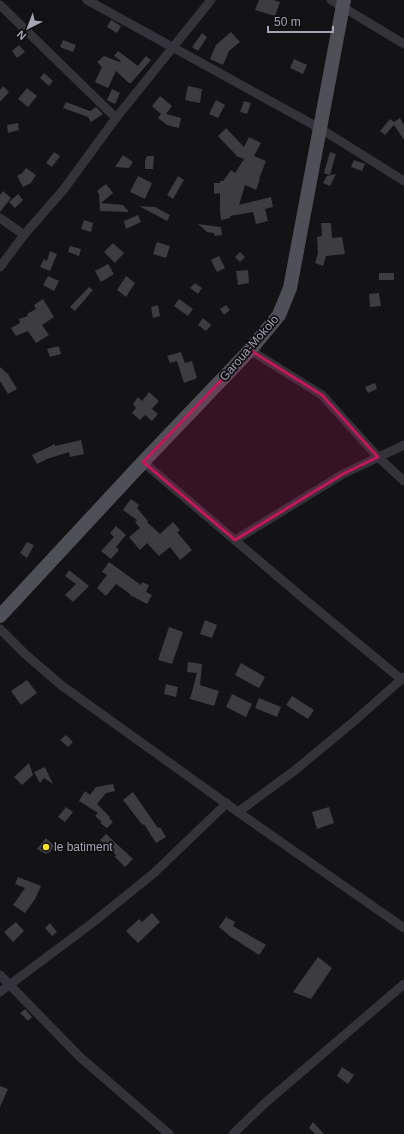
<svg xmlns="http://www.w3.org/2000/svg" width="404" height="1134" viewBox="0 0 404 1134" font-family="Arial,sans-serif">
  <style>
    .building { fill: #3c3c41 }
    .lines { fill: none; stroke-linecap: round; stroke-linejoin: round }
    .street { stroke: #333339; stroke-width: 9 }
    .primary { stroke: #4f4f58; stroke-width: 14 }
    .marked { fill: #c2185b; fill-opacity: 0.2; stroke: #c2185b; stroke-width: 3; stroke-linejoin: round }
    .poi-dot { fill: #f8e026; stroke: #0e0d0f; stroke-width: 1.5 }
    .labels { text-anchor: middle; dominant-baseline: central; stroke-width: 3.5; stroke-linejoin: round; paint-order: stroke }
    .street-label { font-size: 12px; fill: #a3a5b5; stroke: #0e0d0f }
    .poi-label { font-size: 12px; fill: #a3a5b5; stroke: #0e0d0f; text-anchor: start }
  </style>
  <rect width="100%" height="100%" fill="#131214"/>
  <!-- building -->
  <g class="building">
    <path d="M259,0H273L280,2L275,16L255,10Z"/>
    <path d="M111,20L121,26L117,33L107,27Z"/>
    <path d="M231,32L240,42L229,51L223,65L210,59L216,45Z"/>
    <path d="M202,33L207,37L198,51L192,47Z"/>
    <path d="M63,40L76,45L73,52L60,47Z"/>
    <path d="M19,45L25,52L17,58L12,51Z"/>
    <path d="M118,51L138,66L146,56L151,60L131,83H129L116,71L108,88L95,82L102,67L97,62L104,56L120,62L121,61L114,56Z"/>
    <path d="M294,59L307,65L303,74L290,68Z"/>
    <path d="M44,73L53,81L49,86L40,78Z"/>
    <path d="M3,86L9,92L0,102V90Z"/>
    <path d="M188,86L202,89L200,103L185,100Z"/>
    <path d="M27,88L37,96L28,107L18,99Z"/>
    <path d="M112,89L120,93L115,104L107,100Z"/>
    <path d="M160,96L172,106L166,114L181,118L179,128L167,125L158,118L161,114L152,106Z"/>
    <path d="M216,100L225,105L218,118L209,114Z"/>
    <path d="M244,101L251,103L247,114L240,112Z"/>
    <path d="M66,102L90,111L96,107L103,114L91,122L88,117L63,108Z"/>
    <path d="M400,118L404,125V140L394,125L385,135L380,131L390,119L394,122Z"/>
    <path d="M18,123L19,130L8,133L7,125Z"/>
    <path d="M226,128L244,147L249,137L261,143L254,156L266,161L259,179H260L256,190L245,185L239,205L271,197L273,207L265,209L268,221L256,224L253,212L230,216V218L221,220L220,211V193L214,194V183H220V181H223L231,170L235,173L244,159L236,156V155L218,136Z"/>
    <path d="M54,152L60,156L52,167L46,163Z"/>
    <path d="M330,152L336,154L330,175L324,173Z"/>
    <path d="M123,155L133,162L129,168L115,167Z"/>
    <path d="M147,156H154L153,169H145V161Z"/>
    <path d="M354,160L365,164L362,171L351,167Z"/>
    <path d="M26,168L36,175L31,183L23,187L17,176L22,173Z"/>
    <path d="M336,174L330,186L323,183L327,176Z"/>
    <path d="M138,176L152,183L145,199L130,192Z"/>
    <path d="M178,176L184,180L173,199L167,195Z"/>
    <path d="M106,184L113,193L101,203L123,205L129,212L100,211L99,194L97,191Z"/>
    <path d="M3,191L11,198L0,212V195Z"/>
    <path d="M18,194L23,200L15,208L9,202Z"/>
    <path d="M139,206L155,207L170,215L167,221Z"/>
    <path d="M138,215L141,222L126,229L124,221Z"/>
    <path d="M84,220L93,223L91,232L81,229Z"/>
    <path d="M321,223H331L332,238L342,237L345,254L326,256L323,266L315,263L318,253L317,237L322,236Z"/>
    <path d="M198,224L221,227L222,235L215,236L214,233L207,232Z"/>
    <path d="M157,242L170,246L166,258L153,254Z"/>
    <path d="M113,243L124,253L115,263L104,252Z"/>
    <path d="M70,246L81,249L79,256L68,252Z"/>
    <path d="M50,251L57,254L50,271L40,267L44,259L47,261Z"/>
    <path d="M240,252L245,257L240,262L235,257Z"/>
    <path d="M219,256L225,268L217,272L211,260Z"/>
    <path d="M108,264L114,274L101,282L95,271Z"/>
    <path d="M248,270L249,283L238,285L236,271Z"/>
    <rect x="379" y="273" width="15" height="7"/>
    <path d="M48,276L59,281L54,291L43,285Z"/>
    <path d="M126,276L135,283L126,297L117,290Z"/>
    <path d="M195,283L202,288L198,294L190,288Z"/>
    <path d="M89,287L93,290L75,311L70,307Z"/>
    <path d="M379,293L381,306L370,307L369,294Z"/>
    <path d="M43,299L54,317L42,325L49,335L36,343L28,331L16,336L11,328L20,323L19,319L28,316L27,314L36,309L34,305Z"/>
    <path d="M179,299L193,309L188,316L174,306Z"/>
    <path d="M158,305L160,316L153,318L151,307Z"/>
    <path d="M226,305L230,310L224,315L220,309Z"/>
    <path d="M203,318L211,325L206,331L198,325Z"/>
    <path d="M59,346L61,354L50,357L47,349Z"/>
    <path d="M181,352L185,363L192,361L197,378L184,383L177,361L170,363L167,356Z"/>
    <path d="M0,367L8,374L17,389L8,394L0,381Z"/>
    <path d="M375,383L377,389L368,393L365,387Z"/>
    <path d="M149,392L159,401L152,409L158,414L152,421L145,415L140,420L132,413L136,408L133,404L138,397L142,401Z"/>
    <path d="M81,440L84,454L70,457L69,452L47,459L37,464L32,455L55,444V446Z"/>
    <path d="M131,499L139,505L137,508L148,521L147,522L160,534L173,522L180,530L177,532L192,550L180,560L170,547L159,556L147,543L140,550L129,537L140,528L135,522L137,520L123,510Z"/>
    <path d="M116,526L126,535L116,547L119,550L111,559L101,551L114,537L110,533Z"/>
    <path d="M27,542L34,545L27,558L20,553Z"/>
    <path d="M109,562L141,585L142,582L149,585L146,592L152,595L147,604L130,595V594L116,584L106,596L97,588L107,575L102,572Z"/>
    <path d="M69,570L89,586L73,602L65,595L76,584L65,576Z"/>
    <path d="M205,620L217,625L212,638L200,634Z"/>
    <path d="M169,627L183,632L172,664L158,660Z"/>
    <path d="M188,662L202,664L200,685L219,691L214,706L190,699L197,673L187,672Z"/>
    <path d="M241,663L265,677L259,688L235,675Z"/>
    <path d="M27,680L37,693L21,705L11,691Z"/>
    <path d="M166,684L178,687L176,697L164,694Z"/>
    <path d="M232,694L252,704L246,717L226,707Z"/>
    <path d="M292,696L314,710L308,719L286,705Z"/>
    <path d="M259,698L281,707L277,717L255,708Z"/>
    <path d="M66,735L73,742L68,747L60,740Z"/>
    <path d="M29,763L33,775L22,785L14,777Z"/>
    <path d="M45,767L53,784L44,778L40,783L34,772Z"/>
    <path d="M113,784L115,791L106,793L97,804L110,817L109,818L113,822L107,828L100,823L102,822L95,816L98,813L79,801L85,791L90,795L96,787Z"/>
    <path d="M133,792L158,828L160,827L166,837L156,843L144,824L143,825L140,822L123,800Z"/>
    <path d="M66,807L73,812L65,822L58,817Z"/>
    <path d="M329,807L334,823L317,829L312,812Z"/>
    <path d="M106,834L133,859L125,867L115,857L116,855L100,840Z"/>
    <path d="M46,838L54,846L50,852L46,854L37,849Z"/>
    <path d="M18,877L41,886L35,899L25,913L13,905L25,888L15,884Z"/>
    <path d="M152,913L160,922L138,943L126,931L139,919L142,922Z"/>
    <path d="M226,917L235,922L233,926L266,945L259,955L231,937L219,927Z"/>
    <path d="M16,922L24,931L13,942L4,932Z"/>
    <path d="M50,923L57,932L52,936L45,928Z"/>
    <path d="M318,957L332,968L311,999L293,992Z"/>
    <path d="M25,1009L32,1017L28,1021L20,1013Z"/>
    <path d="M342,1067L354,1075L348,1084L337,1076Z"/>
    <path d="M0,1086L8,1089L0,1107Z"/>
    <path d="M313,1122L324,1134H315L309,1128Z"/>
  </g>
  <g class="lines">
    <!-- street -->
    <g class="street">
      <path d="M87,0L321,129L404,181"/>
      <path d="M331,0L404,44"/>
      <path d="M0,5L116,118"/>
      <path d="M0,218L24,235"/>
      <path d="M0,267L24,235L64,189L116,118L211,0"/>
      <path d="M250,350L322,395L378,457L404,481"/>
      <path d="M143,462L303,598L401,679"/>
      <path d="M235,540L343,474L404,445"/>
      <path d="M0,629L24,653L61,685L238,812L404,928"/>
      <path d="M238,812L294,771L352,723L404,677"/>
      <path d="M0,975L80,1057L169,1134"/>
      <path d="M0,992L91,924L154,873L227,803"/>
      <path d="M233,1134L264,1104L404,984"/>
    </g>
    <!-- primary -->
    <path class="primary" d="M0,616L143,462L250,350L279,315L290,288L344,0"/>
  </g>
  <!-- marked area -->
  <path class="marked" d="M250,350L322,395L378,457L343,474L235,540L143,462Z"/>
  <!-- markers -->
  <circle class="poi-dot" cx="46" cy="847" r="4"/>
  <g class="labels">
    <!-- street labels -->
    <g class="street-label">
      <text transform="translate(249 348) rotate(-49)">Garoua-Mokolo</text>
    </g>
    <!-- poi labels -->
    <g class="poi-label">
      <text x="54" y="847">le batiment</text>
    </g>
  </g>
  <!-- north arrow -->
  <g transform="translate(28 28) rotate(222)" stroke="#0e0d0f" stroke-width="3" paint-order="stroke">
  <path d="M0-3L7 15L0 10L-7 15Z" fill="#a3a5b5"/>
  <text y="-6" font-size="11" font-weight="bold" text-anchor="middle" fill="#a3a5b5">N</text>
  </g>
  <!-- scale -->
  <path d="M268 26v6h65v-6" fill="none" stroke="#a3a5b5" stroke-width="2"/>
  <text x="274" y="26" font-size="12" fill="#a3a5b5" stroke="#0e0d0f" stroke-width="3" paint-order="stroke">50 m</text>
</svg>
